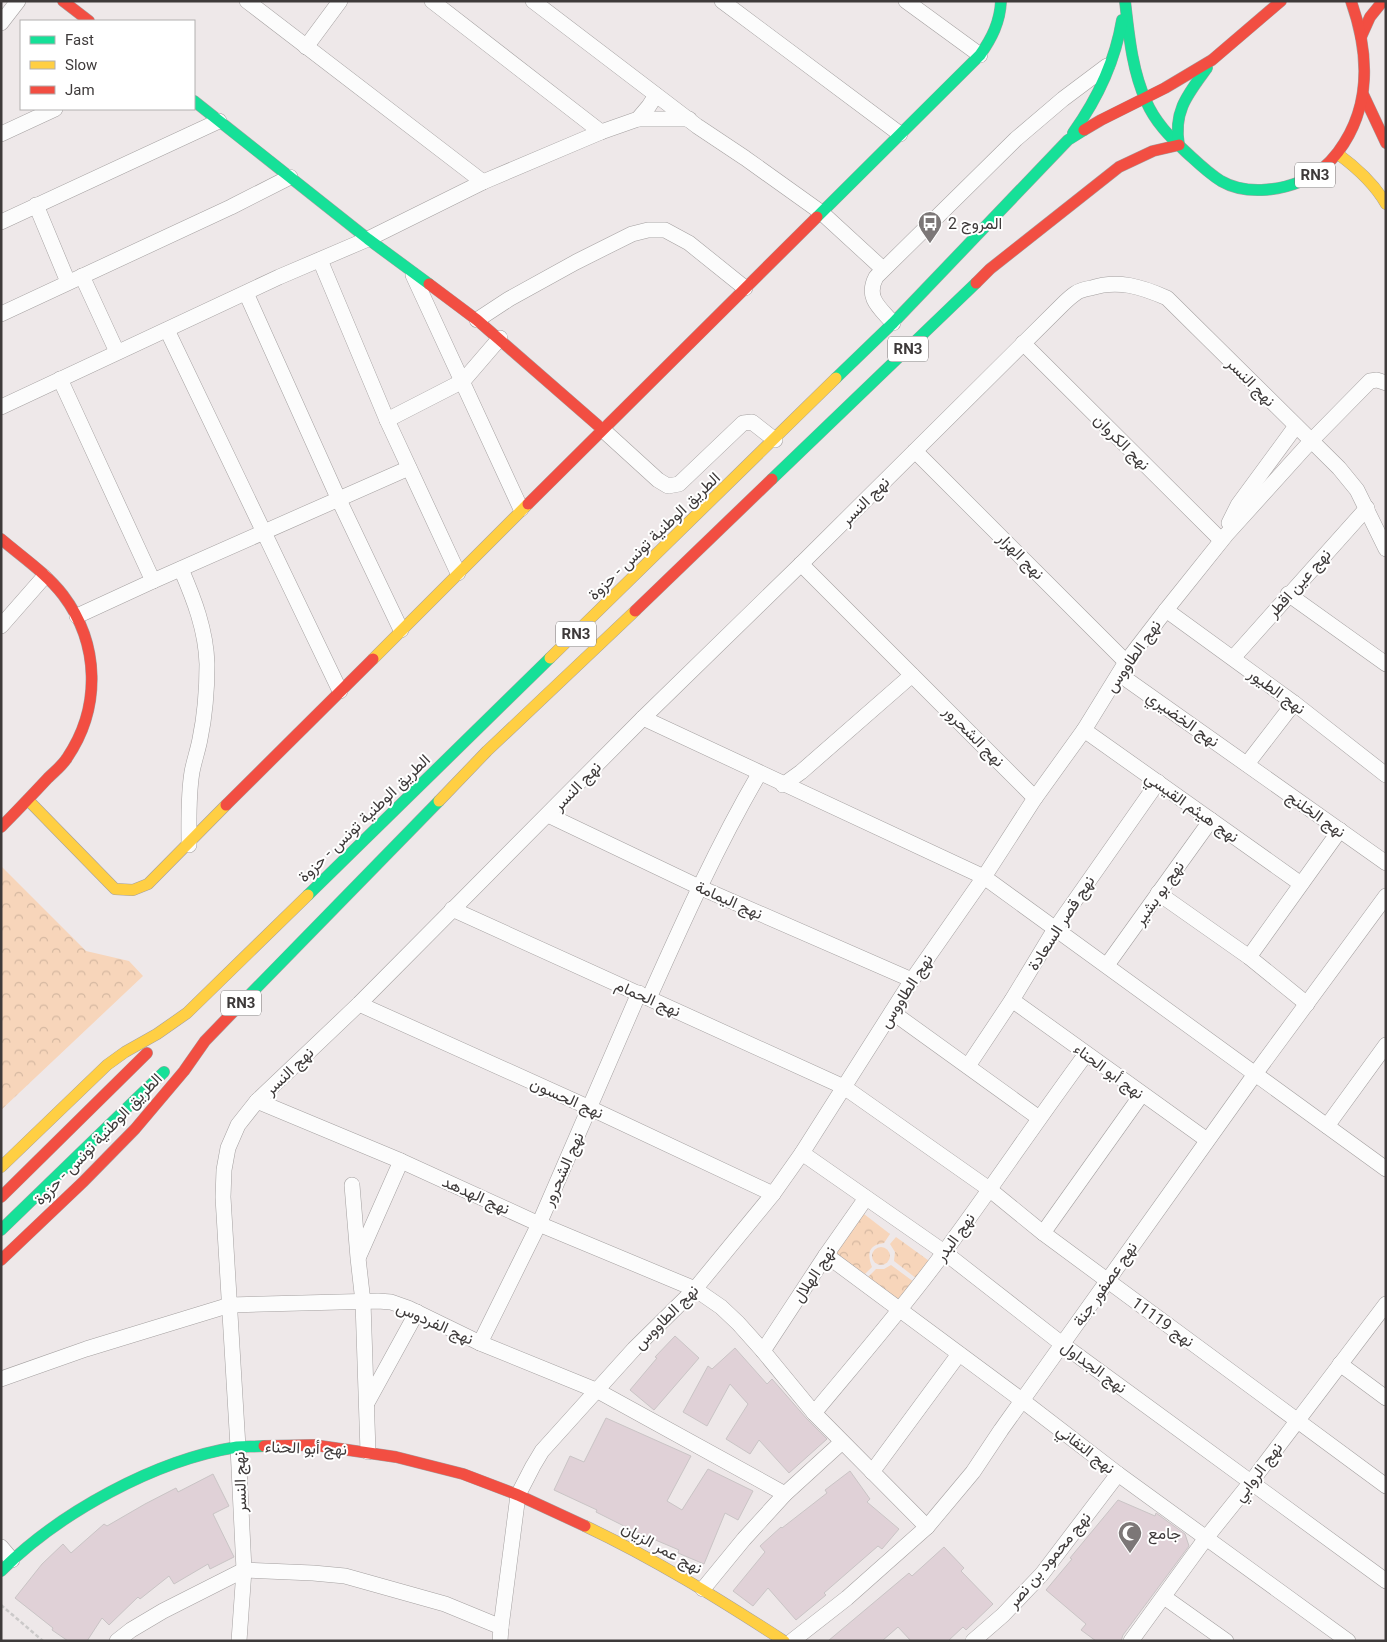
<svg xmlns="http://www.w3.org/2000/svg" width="1387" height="1642" viewBox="0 0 1387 1642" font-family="Roboto,Vazirmatn,sans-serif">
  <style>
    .park { fill: url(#park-crowns) }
    .building { fill: #e0d1d7; stroke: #c9c4c5 }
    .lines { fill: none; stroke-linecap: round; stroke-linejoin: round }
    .street-casing { stroke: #a4a0a0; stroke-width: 16 }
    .fast-casing { stroke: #a4a0a0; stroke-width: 12 }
    .slow-casing { stroke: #a4a0a0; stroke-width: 12 }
    .jam-casing { stroke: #a4a0a0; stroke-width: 12 }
    .path { stroke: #cbc9c9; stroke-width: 2.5; stroke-dasharray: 4 2.5; stroke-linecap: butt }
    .street { stroke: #fcfcfc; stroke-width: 15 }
    .fast { stroke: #16e098; stroke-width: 11 }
    .slow { stroke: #ffcf43; stroke-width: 11 }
    .jam { stroke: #f24e42; stroke-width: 11 }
    .labels { text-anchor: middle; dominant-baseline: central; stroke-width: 4; stroke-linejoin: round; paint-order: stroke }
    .shield { fill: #fff; stroke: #787575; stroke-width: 1 }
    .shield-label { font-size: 15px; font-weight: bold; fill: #3e3a3a }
    .poi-label { font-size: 16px; fill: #3e3a3a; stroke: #fff; text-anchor: start }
    .street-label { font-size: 16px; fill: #3e3a3a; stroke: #fff }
  </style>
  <defs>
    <pattern id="park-crowns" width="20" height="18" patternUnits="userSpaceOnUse" patternTransform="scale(1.25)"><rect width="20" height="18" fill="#f7d5ba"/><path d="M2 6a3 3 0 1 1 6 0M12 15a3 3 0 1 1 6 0" fill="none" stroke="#d5b8a1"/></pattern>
  </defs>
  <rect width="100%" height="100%" fill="#eee8e9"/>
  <!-- park -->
  <g class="park">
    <path d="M1,866L86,951L129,961L143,976L1,1110Z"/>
    <path d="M864,1214L890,1234L884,1243C868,1245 867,1254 872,1267L865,1274L834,1253Z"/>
    <path d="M896,1237L932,1263L917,1279L894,1261L895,1252L890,1244Z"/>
    <circle cx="881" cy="1256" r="9"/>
    <path d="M891,1265L914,1282L896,1301L868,1277L876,1269H884Z"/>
  </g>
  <!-- building -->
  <g class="building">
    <path d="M675,1336L699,1358L654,1410L630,1390L657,1358L655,1357Z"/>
    <path d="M735,1348L767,1384L772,1379L807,1419L827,1439L789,1473L759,1440L750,1454L726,1439L748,1404L730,1384L707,1426L683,1412L708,1366L712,1369Z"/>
    <path d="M606,1418L691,1456L667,1501L682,1510L708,1469L753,1491L738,1520L725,1513L704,1564L678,1553L679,1550L632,1530L596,1512L597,1510L554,1490L570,1456L584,1462Z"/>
    <path d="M850,1471L870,1499L867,1502L899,1529L882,1549L878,1546L824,1593L826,1595L796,1620L768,1588L753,1606L733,1591L765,1552L760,1546L781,1527L782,1528L827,1493L825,1490Z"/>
    <path d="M213,1474L229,1506L213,1514L234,1557L210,1569L208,1564L174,1584L169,1576L140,1599L138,1597L109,1625L102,1618L87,1641H68L52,1630L53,1628L15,1598L42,1564L63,1544L71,1553L104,1524L107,1526L145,1504L176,1488L178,1492Z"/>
    <path d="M1118,1500L1155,1516L1156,1513L1185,1534L1189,1546L1123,1635L1121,1641H1096L1081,1630L1086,1624L1046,1590L1072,1559L1070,1558Z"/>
    <path d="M944,1547L964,1568L961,1571L993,1604L966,1630L963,1627L948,1641H911L898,1627L882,1641H828L909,1573L912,1576Z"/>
  </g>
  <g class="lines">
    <!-- street casing -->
    <g class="street-casing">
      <g id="street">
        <path d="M247,1L483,182"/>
        <path d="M432,1L601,132"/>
        <path d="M533,1L697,126L745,158L822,213L883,269"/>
        <path d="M722,1L900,134"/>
        <path d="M906,1L980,55"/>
        <path d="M1,23L18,1"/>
        <path d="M306,47L340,1"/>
        <path d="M638,119H689"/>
        <path d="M1,134L55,109"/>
        <path d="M36,205L68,282"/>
        <path d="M1,222L219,121"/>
        <path d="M320,260L387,420L458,573"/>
        <path d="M413,275L521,509"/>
        <path d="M82,276L117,352"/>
        <path d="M246,293L339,500L401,630"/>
        <path d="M1,314L231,207L290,177"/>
        <path d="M477,320L509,299L576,262L632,234L648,230H665L689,243L745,288"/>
        <path d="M893,323C880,308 865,298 876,277L1016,139L1063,99L1107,66"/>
        <path d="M167,330L340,691"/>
        <path d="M1023,343L1221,540"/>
        <path d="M60,379L153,581"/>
        <path d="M1,407L279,277L368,239L483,182L601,132L638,119L649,106L656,95"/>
        <path d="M387,420L463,381L500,338"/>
        <path d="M602,429L658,480L668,486L679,484L743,423L752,422L775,440"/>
        <path d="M915,451L1126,662"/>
        <path d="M1229,523L1238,505L1296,426"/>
        <path d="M801,564L1035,798"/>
        <path d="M181,569C194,599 206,630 207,664C207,689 205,715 200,739C198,750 194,761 192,772C188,796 189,821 189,845"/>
        <path d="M1288,594L1386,664"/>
        <path d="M1166,610L1294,703L1386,775"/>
        <path d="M77,616L153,581L409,468"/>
        <path d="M1,626L44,577"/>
        <path d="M1233,658L1367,508"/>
        <path d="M1119,674L1386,863"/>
        <path d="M643,718L984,877L1386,1169"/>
        <path d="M1084,730L1301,884"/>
        <path d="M1247,764L1294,703"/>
        <path d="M783,785L801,772L912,675"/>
        <path d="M548,815L699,887L912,980"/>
        <path d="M1158,893L1249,957L1307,1004"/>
        <path d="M452,909L844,1087L989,1189L1043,1233L1386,1486"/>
        <path d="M1249,957L1340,830"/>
        <path d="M1107,965L1211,820"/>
        <path d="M649,998C683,922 717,846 759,774"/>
        <path d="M1012,1000L1207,1140"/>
        <path d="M359,1004L590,1108L773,1194"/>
        <path d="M892,1012L1039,1118"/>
        <path d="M968,1066L1012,1000L1055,929L1158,782"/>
        <path d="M257,1101L401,1161L539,1224L695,1289L721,1307L738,1323L763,1351L814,1413L927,1527"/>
        <path d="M1327,1126L1386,1045"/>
        <path d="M802,1153L944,1252L1062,1344L1386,1581"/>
        <path d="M352,1185L358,1258L363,1302L368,1452"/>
        <path d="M1043,1233L1142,1094"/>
        <path d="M826,1255L1023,1401L1118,1474L1348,1641"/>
        <path d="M359,1256L401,1161"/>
        <path d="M480,1343L539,1224L639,993"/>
        <path d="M763,1351L826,1255L866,1198"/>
        <path d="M1340,1364L1386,1398"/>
        <path d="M1,1379L86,1349L230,1305L378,1301L391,1302L408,1308L480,1343L598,1391L785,1494"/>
        <path d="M367,1403L417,1312"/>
        <path d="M814,1413C858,1360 904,1307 945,1251C993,1186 1038,1119 1086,1054"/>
        <path d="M872,1472L959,1354"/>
        <path d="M1,1547L12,1560"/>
        <path d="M703,1589L744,1539L785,1494L842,1442"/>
        <path d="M1164,1597L1226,1641"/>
        <path d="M117,1641L131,1630L163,1611L244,1570L313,1573L345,1576L445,1604L501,1627"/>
        <path d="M239,1641L244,1570L238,1447L223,1197L224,1170L228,1148L238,1125L257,1101L359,1004L643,718L801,564L1061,306C1065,302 1070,297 1076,293C1080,290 1086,289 1091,288C1118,279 1142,287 1167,298L1339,468L1357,490L1386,549"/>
        <path d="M500,1641L501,1627L518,1495L533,1466L542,1451L634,1349L695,1289L773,1194L802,1153L912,980L984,877L1035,798L1084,730L1126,662L1166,610L1226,535L1311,441L1370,381L1377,380L1386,383"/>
        <path d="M792,1641L847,1598L927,1527L973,1472L1001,1430L1255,1074L1386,896"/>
        <path d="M973,1641L1003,1615L1042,1574L1118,1474"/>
        <path d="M1131,1641L1206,1538L1251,1482L1386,1304"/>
      </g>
    </g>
    <!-- fast casing -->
    <g class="fast-casing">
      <g id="fast">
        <path d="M1125,1C1129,35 1132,70 1146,101C1155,122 1170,137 1186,152C1197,162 1208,173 1221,181C1245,195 1278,191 1302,181"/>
        <path d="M194,101L368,239L429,284"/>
        <path d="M1073,133C1098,98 1115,62 1122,20"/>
        <path d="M1179,145C1173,111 1188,94 1207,68"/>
        <path d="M817,217L980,55C992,38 1000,22 1001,1"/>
        <path d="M836,378L893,323L1068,140L1084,130"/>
        <path d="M772,479L976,283"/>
        <path d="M308,895L550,658"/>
        <path d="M233,1012L439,801"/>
        <path d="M1,1230L164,1072"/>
        <path d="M1,1571C59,1513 155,1460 237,1447C246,1446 255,1447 264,1446"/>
      </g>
    </g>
    <!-- slow casing -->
    <g class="slow-casing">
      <g id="slow">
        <path d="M1338,154C1357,168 1374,183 1386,204"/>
        <path d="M550,658L836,378"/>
        <path d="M373,659L528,504"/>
        <path d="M28,800L115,889L133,890L148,884L226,805"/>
        <path d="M439,801L487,751L635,611"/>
        <path d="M1,1167L107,1065L125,1052L157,1034L187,1013L308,895"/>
        <path d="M585,1526C655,1559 719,1599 784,1641"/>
      </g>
    </g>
    <!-- jam casing -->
    <g class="jam-casing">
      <g id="jam">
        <path d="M63,1L89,21"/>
        <path d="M1361,37L1370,17L1383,1"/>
        <path d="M1363,94L1386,143"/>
        <path d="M1084,130L1101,120L1165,88L1212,60L1281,1"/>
        <path d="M1302,181C1316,175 1329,164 1338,152C1372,107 1369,52 1351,1"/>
        <path d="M976,283L990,269L1119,167L1153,151L1179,145"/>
        <path d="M429,284L477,320L602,429"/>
        <path d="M528,504L817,217"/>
        <path d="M1,539C22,557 46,573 63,595C100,644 101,708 67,758C62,766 55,771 48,778C33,794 17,811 1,827"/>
        <path d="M635,611L772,479"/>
        <path d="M226,805L373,659"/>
        <path d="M1,1197L147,1053"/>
        <path d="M1,1260L83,1182L135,1129L184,1071L205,1041L233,1012"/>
        <path d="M264,1446L314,1445L396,1457L463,1474L518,1495L585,1526"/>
      </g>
    </g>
    <!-- path -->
    <path class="path" d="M1,1605L43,1641"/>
    <!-- street -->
    <use href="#street" class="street"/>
    <!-- fast -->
    <use href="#fast" class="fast"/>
    <!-- slow -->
    <use href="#slow" class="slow"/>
    <!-- jam -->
    <use href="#jam" class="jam"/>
  </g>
  <!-- icons -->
  <defs>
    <g id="bus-pin" transform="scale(1.25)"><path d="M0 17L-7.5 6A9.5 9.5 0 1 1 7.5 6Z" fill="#7c7777" stroke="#fff"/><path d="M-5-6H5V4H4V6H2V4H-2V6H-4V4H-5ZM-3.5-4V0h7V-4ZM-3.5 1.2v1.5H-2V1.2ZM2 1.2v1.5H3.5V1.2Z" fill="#fff"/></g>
    <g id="mosque-pin" transform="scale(1.25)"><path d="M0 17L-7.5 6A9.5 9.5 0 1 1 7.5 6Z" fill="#7c7777" stroke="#fff"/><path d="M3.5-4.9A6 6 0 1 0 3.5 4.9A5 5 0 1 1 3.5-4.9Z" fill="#fff"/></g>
  </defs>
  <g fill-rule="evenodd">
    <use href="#bus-pin" x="930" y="223"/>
    <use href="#mosque-pin" x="1130" y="1533"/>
  </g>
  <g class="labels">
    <!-- shield labels -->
    <g class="shield">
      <rect x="1295" y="162.5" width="40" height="25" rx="4"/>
      <rect x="888" y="336.5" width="40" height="25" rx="4"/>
      <rect x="556" y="621.5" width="40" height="25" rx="4"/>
      <rect x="221" y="990.5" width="40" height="25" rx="4"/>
    </g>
    <g class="shield-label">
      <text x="1315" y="175">RN3</text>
      <text x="908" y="349">RN3</text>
      <text x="576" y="634">RN3</text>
      <text x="241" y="1003">RN3</text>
    </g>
    <!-- poi labels -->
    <g class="poi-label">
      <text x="948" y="223">المروج 2</text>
      <text x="1148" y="1533">جامع</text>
    </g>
    <!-- street labels -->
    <g class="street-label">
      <text transform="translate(1251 382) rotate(45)">نهج النسر</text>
      <text transform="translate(1122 442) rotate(45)">نهج الكروان</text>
      <text transform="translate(865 501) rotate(-45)">نهج النسر</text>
      <text transform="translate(654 536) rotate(-44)">الطريق الوطنية تونس - حزوة</text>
      <text transform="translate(1021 556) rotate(45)">نهج الهزار</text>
      <text transform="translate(1299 583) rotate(-48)">نهج عين اقطر</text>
      <text transform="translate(1133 656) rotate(-55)">نهج الطاووس</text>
      <text transform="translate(1277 691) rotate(36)">نهج الطيور</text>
      <text transform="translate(1183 719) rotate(35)">نهج الخضيري</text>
      <text transform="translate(974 736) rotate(45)">نهج الشحرور</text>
      <text transform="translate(577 786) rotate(-46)">نهج النسر</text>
      <text transform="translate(1192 807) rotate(35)">نهج هيثم القيسي</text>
      <text transform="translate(1316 814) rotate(35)">نهج الخلنج</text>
      <text transform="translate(364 818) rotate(-44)">الطريق الوطنية تونس - حزوة</text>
      <text transform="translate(1159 893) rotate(-55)">نهج بو بشير</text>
      <text transform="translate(729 900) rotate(24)">نهج اليمامة</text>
      <text transform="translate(1061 923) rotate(-57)">نهج قصر السعادة</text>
      <text transform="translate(906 991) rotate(-57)">نهج الطاووس</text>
      <text transform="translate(648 998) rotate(24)">نهج الحمام</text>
      <text transform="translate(289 1071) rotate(-44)">نهج النسر</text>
      <text transform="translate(1109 1071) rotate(36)">نهج أبو الحناء</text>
      <text transform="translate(567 1098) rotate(24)">نهج الحسون</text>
      <text transform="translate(98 1139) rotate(-46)">الطريق الوطنية تونس - حزوة</text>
      <text transform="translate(563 1169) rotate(-66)">نهج الشحرور</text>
      <text transform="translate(476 1195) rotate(24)">نهج الهدهد</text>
      <text transform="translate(955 1237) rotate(-54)">نهج البدر</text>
      <text transform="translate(814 1274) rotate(-56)">نهج الهلال</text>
      <text transform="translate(1105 1284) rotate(-55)">نهج عصفور جنة</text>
      <text transform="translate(666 1317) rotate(-45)">نهج الطاووس</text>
      <text transform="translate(1163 1322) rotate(36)">نهج 11119</text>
      <text transform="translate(435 1323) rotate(24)">نهج الفردوس</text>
      <text transform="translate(1094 1367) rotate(36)">نهج الجداول</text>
      <text transform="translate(306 1448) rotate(2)">نهج أبو الحناء</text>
      <text transform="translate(1086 1449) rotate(38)">نهج التفاني</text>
      <text transform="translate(1258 1472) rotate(-53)">نهج الروابي</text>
      <text transform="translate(240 1482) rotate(-92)">نهج النسر</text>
      <text transform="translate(662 1548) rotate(29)">نهج عمر الزيان</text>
      <text transform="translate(1049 1560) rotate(-50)">نهج محمود بن نصر</text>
    </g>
  </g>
  <!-- border -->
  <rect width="1387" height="1642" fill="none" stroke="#3e3a3a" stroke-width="5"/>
  <!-- legend -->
  <rect x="20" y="20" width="175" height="90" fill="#ffffff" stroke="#b2b0b0"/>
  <rect x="30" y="36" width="25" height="8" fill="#16e098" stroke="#b2b0b0"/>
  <text x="65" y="45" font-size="15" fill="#3e3a3a">Fast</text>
  <rect x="30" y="61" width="25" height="8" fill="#ffcf43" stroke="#b2b0b0"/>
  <text x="65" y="70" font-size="15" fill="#3e3a3a">Slow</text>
  <rect x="30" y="86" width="25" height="8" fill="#f24e42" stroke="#b2b0b0"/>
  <text x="65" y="95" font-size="15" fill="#3e3a3a">Jam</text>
</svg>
